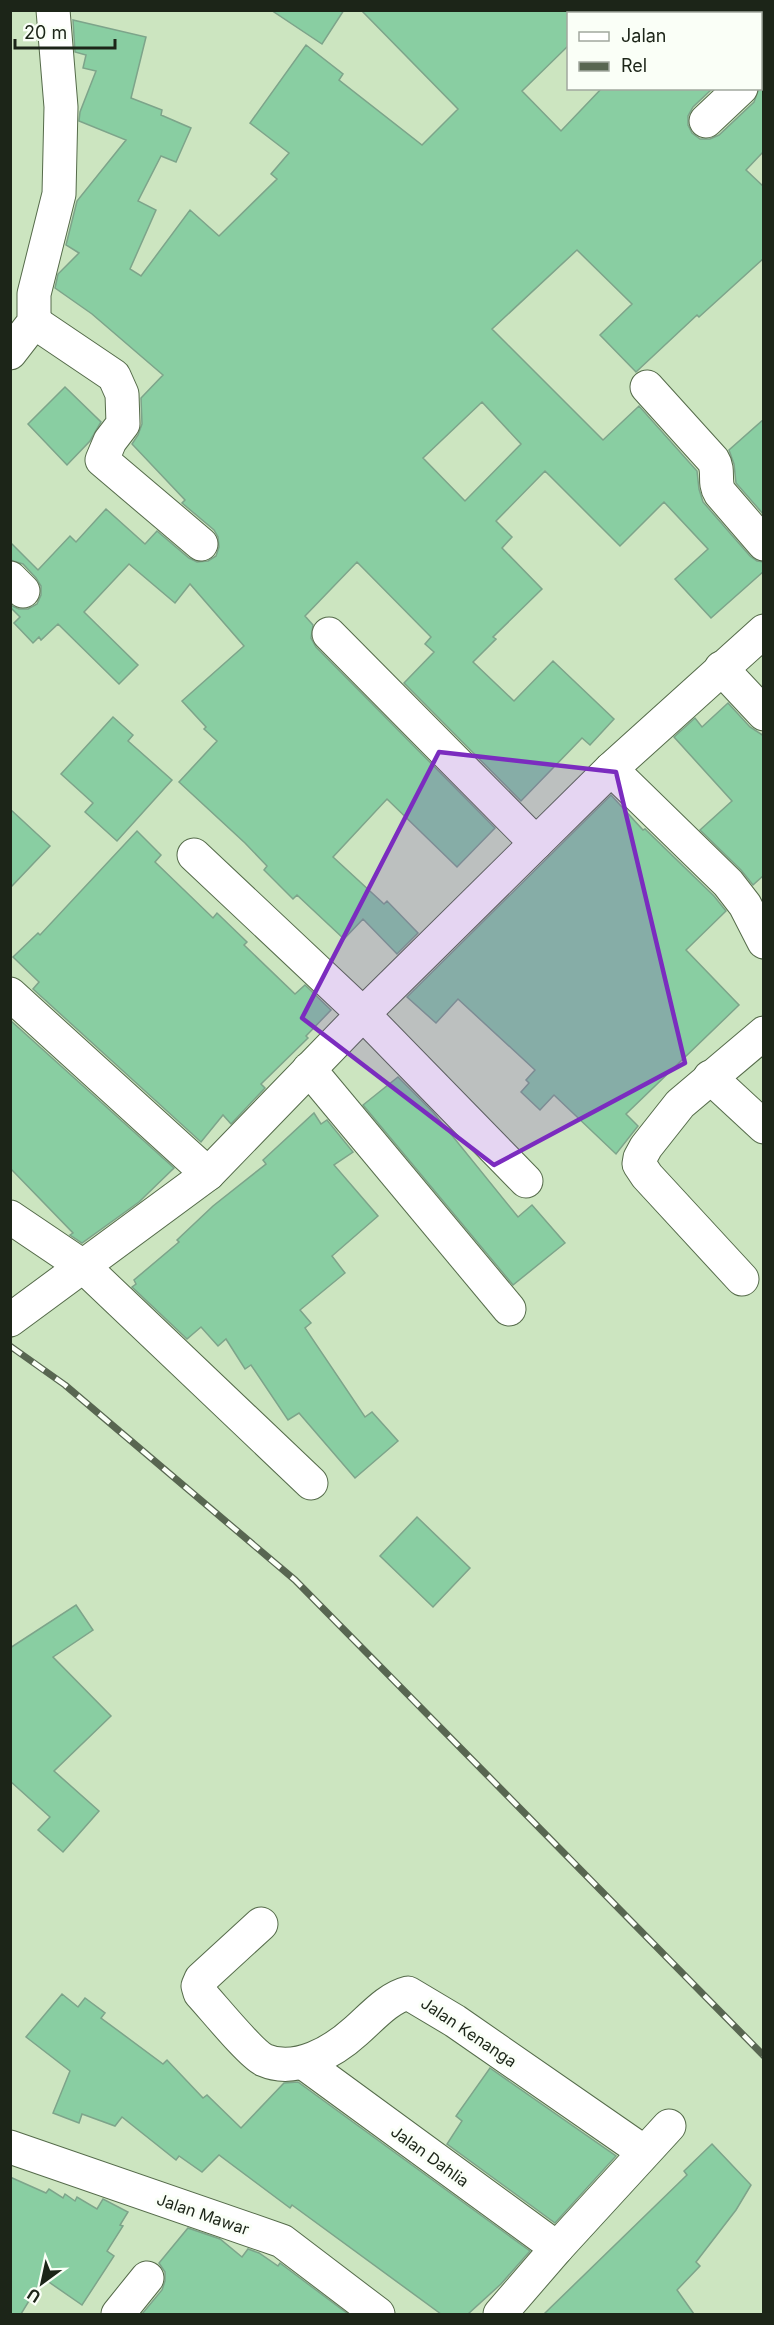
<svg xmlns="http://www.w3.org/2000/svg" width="774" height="2325" viewBox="0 0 774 2325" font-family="Inter,sans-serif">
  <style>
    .building { fill: #89cea2; stroke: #7da48a; stroke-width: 1.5; fill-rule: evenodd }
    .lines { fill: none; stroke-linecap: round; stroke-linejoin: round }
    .minor-casing { stroke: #556b4a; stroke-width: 35 }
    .minor { stroke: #fff; stroke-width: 33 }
    .rail-casing { stroke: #586651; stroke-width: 7 }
    .rail { stroke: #fafff7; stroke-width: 4.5; stroke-dasharray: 14; stroke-linecap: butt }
    .marked { fill: #7b2cbf; fill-opacity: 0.2; stroke: #7b2cbf; stroke-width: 4.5; stroke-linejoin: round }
    .labels { text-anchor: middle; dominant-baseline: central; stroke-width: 6; stroke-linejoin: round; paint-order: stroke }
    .street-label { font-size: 16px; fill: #1c2518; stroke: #fafff7 }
  </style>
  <rect width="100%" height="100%" fill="#cce5c0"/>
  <!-- building -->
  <g class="building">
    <path d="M271,10H344L322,44Z"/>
    <path d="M361,10H568V46L522,91L561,131L602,88H713L693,107L688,116V125L692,133L700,139H710L719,135L754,102L759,88H764V151L746,170L764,187V258L699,317L697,315L636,372L600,335L632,304L577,250L492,329L603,440L639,406L697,471L699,489L703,502L750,556L757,561L764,562V571L711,618L675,579L708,549L664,502L620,546L545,471L496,521L512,537L502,548L542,589L493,637L496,639L473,662L514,701L553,661L614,719L590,745L582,738L521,801L404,683L434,652L425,644L431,637L357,562L305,616L313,625L311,638L316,647L495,828L457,867L387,799L333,857L384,904L387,901L418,933L397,954L363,919L344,939L297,895L293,899L264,870L267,866L245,843L179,782L217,741L204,729L206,727L182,701L244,646L190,584L175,603L129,564L84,612L138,665L119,684L58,624L41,640L39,637L33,643L14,623L20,617L10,607V605L19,609H28L37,604L41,595V586L36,578L23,564L10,560V542L38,570L70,536L76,542L106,509L145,544L157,531L189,558L197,562L208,561L216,556L219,547L218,537L214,530L182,503L185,500L132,444L138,435L142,424L141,398L163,375L92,314L55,288L58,274L79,253L66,245L77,201L126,140L79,121L80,112L96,71L83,68L86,55L75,52L73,20L146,37L131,98L162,110L161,115L191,128L176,162L161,156L138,201L156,210L130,269L141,276L190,210L219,236L277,179L271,174L289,153L250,123L306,45L343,74L339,80L422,145L458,109ZM482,402L521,444L465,501L423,458Z"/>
    <path d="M65,387L101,422L90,441L67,465L28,424Z"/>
    <path d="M764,419V515L736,483L734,464L729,450Z"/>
    <path d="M728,703L750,727L764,736V875L753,885L741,870L700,830L732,801L674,737L695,718L702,727Z"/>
    <path d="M113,717L133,735L128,741L172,780L117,841L85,812L93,803L61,774Z"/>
    <path d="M611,795L643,830L645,829L714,896L726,911L686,950L739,1005L626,1114L638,1126L616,1154L554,1095L540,1110L521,1092L529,1083L526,1080L535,1070L458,999L436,1023L407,997Z"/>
    <path d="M10,809L50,846L10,888Z"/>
    <path d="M137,831L161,855L155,862L213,918L217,913L247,942L244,945L295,994L305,985L331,1010L306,1036L308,1038L261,1084L265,1088L231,1124L223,1115L201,1142L33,989L39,982L13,957L38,933L40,935Z"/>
    <path d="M10,1020L174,1168L139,1202L82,1243L70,1235L73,1233L10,1168Z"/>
    <path d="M398,1077L433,1112L518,1217L532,1205L565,1243L513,1285L363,1105Z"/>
    <path d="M314,1113L321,1124L327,1120L353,1152L334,1165L378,1216L332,1256L345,1273L300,1310L311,1323L305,1328L365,1417L372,1412L398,1441L355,1478L299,1413L288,1420L251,1365L245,1369L226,1339L218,1346L201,1327L187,1339L132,1287L136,1284L134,1280L179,1242L177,1240L213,1206L266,1164L263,1160Z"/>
    <path d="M417,1517L470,1568L433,1607L380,1556Z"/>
    <path d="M76,1605L93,1630L53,1657L111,1716L54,1771L99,1811L63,1852L38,1830L50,1817L10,1781V1648Z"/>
    <path d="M62,1994L78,2007L85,1998L105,2013L101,2018L163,2064L167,2060L203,2098L207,2095L241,2128L284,2083L298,2082L530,2251L501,2284L468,2314H441L292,2205L290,2208L219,2155L202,2172L179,2156L176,2160L122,2117L115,2126L82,2114L79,2123L53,2113L70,2071L26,2037Z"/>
    <path d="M490,2068L616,2156L555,2223L447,2144L462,2121L456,2116Z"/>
    <path d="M712,2144L751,2185L736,2210L696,2262L700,2266L677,2290L694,2314H544L687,2175L684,2171Z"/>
    <path d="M10,2177L46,2193L49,2189L63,2198L65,2194L75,2201L77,2197L97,2209L103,2199L128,2212L120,2225L123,2226L107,2251L114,2256L82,2305L43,2278L21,2314H10Z"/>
    <path d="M188,2228L220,2239L242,2257L248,2249L259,2253L278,2266L280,2263L348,2314H142L162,2290L165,2281V2272L159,2263Z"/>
  </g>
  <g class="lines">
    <!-- minor casing -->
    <g class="minor-casing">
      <g id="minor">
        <path d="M760,70L764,67"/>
        <path d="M706,121L741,88"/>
        <path d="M34,322L114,376L122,394L123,424L110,441L102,460L201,544"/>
        <path d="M10,353L34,322V294L59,194L61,107L53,10"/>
        <path d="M647,387L713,460C720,471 713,482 720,493L764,544"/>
        <path d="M10,578L23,591"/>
        <path d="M329,634L536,843"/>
        <path d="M721,668L764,714"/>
        <path d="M611,769L728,883L745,905L764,942"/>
        <path d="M194,855L363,1014L526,1181"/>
        <path d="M10,994L208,1174"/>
        <path d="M309,1069L509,1309"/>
        <path d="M710,1077L764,1127"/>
        <path d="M10,1217L84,1267L311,1483"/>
        <path d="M742,1279L647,1176L639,1164L640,1158L646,1147L680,1104L764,1033"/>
        <path d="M10,1320L208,1174L363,1014L611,769L764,631"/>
        <path d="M261,1924L201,1979L198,1986L200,1993C213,2007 250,2053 264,2060C296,2074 334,2051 356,2031C372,2017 388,1998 408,1993L455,2021L644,2152"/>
        <path d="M304,2063L557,2248"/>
        <path d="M10,2147L282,2241L378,2314"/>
        <path d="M118,2314L147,2278"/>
        <path d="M500,2314L557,2248L669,2126"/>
      </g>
    </g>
    <!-- minor -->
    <use href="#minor" class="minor"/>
    <!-- rail casing -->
    <g class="rail-casing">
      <path id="rail" d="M10,1346L65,1385L295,1580L764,2056"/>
    </g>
    <!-- rail -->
    <use href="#rail" class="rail"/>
  </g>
  <!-- marked area -->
  <path class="marked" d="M439,752L616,772L685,1063L494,1165L302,1018Z"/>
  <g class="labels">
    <!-- street labels -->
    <g class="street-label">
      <text transform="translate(469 2032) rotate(34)">Jalan Kenanga</text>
      <text transform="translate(430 2156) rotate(36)">Jalan Dahlia</text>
      <text transform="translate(203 2214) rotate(19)">Jalan Mawar</text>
    </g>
  </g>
  <!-- border -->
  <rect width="774" height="2325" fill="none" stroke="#1c2518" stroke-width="24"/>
  <!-- legend -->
  <rect x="567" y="12" width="195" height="78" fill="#fafff7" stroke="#a1a89e" stroke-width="1.5"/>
  <rect x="579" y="32" width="30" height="9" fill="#ffffff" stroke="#a1a89e" stroke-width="1.5"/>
  <text x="621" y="42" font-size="18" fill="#1c2518">Jalan</text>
  <rect x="579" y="62" width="30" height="9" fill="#586651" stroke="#a1a89e" stroke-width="1.5"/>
  <text x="621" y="72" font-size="18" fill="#1c2518">Rel</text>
  <!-- north arrow -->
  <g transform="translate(42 2283) rotate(213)" stroke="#fafff7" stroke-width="4.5" paint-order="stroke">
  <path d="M0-4.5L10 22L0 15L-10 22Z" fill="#1c2518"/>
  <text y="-9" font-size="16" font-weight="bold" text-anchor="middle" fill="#1c2518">U</text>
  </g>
  <!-- scale -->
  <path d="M15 39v9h100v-9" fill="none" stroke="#1c2518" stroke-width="3"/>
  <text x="24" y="39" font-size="18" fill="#1c2518" stroke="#fafff7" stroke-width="4.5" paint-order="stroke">20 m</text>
</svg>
